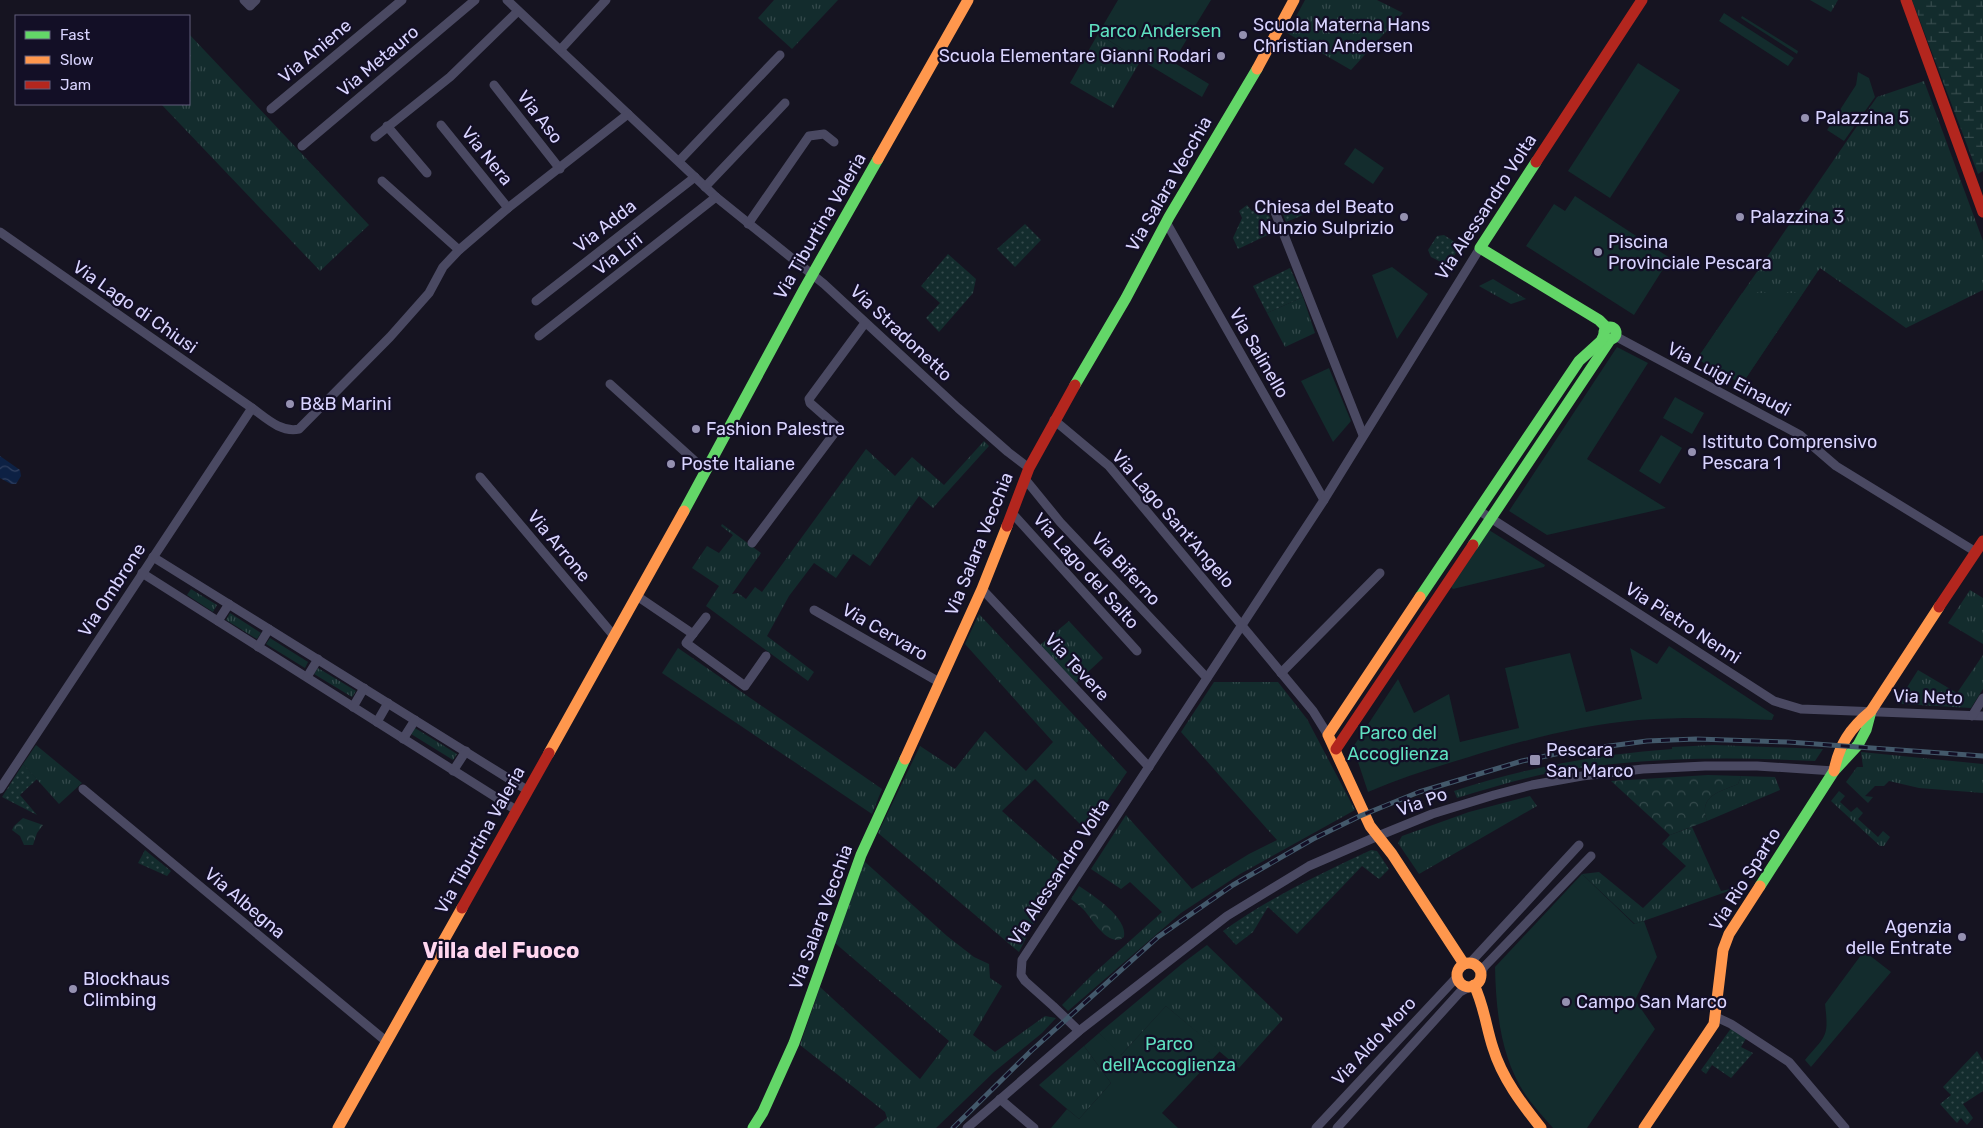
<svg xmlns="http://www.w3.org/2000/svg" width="1983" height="1128" viewBox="0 0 1983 1128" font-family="Rubik,sans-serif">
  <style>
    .grass { fill: url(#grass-tufts) }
    .forest { fill: url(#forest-crowns) }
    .wetland { fill: url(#wetland-marsh) }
    .park { fill: #132c2d }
    .garden { fill: url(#garden-dots) }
    .water { fill: url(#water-waves) }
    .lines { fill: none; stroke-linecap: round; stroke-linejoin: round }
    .street { stroke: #4a4962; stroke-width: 9 }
    .fast { stroke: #63d668; stroke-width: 11 }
    .slow { stroke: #ff974d; stroke-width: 11 }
    .jam { stroke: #b3261e; stroke-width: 11 }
    .rail-casing { stroke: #43596b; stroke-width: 5 }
    .rail { stroke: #130f26; stroke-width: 3; stroke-dasharray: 9; stroke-linecap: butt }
    .poi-dot { fill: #9591b1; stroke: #130f26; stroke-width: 2 }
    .labels { text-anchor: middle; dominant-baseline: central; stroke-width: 4.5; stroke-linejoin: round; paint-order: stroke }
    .poi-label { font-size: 18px; fill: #d9d4ff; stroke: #130f26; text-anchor: start }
    .park-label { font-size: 18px; fill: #5fe0c0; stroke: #130f26 }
    .street-label { font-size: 18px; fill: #d9d4ff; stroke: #130f26 }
    .district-label { font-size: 22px; font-weight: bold; fill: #ffd6f0; stroke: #130f26 }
  </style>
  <defs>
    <pattern id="grass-tufts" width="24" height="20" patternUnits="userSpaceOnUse" patternTransform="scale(1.25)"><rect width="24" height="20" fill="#132c2d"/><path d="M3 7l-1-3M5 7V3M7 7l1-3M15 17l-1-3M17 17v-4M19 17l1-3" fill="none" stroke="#354a4c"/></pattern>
    <pattern id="forest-crowns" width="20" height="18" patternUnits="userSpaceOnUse" patternTransform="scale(1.25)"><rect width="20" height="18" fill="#132c2d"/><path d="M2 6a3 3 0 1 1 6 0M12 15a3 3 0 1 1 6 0" fill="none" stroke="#354a4c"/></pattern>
    <pattern id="wetland-marsh" width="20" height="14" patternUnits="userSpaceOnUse" patternTransform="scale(1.25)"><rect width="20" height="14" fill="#132c2d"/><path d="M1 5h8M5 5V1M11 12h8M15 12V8" fill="none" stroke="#354a4c"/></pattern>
    <pattern id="garden-dots" width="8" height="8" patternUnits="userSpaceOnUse" patternTransform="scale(1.25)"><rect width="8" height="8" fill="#132c2d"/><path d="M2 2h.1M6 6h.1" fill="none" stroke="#354a4c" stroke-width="1.8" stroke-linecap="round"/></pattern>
    <pattern id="water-waves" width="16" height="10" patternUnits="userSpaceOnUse" patternTransform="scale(1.25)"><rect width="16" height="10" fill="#0d2144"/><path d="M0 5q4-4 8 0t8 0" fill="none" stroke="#304060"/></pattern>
  </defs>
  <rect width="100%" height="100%" fill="#161421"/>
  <!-- grass -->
  <g class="grass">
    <path d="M774,0H838L792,49L758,18Z"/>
    <path d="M1305,0H1377L1403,13L1351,70L1287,33Z"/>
    <path d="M1810,0H1838L1831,12Z"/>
    <path d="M189,34L369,225L320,271L161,104H189Z"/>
    <path d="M1098,34L1141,60L1113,108L1070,83Z"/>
    <path d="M1924,81L1983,241V290L1906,328L1820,268L1742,384L1697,359L1877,97Z"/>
    <path d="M1493,279L1526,299L1511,304L1479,286Z"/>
    <path d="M1303,297L1315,333L1285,347L1267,313Z"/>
    <path d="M984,441L989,446L933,508L919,496L870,566L853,554L836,578L814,563L789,596L767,636L814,672L808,681L706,606L719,586L692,568L707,546L719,553L733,535L721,526L722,524L761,553L732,594L738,593L746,599L755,587L762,592L866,449L895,476L912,457L944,485Z"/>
    <path d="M191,589L217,605L213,612L187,595Z"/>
    <path d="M1970,590L1983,598V644L1948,623Z"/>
    <path d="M230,613L261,633L257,639L226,620Z"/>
    <path d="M979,614L1127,772L1087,831L1035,779L1002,811L1063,865L1019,952L878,833L920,746L955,769L985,731L1026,771L1053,742L965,644Z"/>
    <path d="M1069,621L1103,658L1075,684L1040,645Z"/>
    <path d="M270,638L308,662L305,668L266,644Z"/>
    <path d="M678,648L882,789L872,814L662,673Z"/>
    <path d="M1983,655V689L1971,708L1902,704L1899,700L1918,670L1957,693Z"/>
    <path d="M318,668L356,691L352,697L314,674Z"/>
    <path d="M1214,682H1278L1307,719L1355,810L1240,874L1181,913L1068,1011L1062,1005L1093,974L1162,912L1130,882L1121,889L1091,869L1126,815L1192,889L1249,854L1277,840L1181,732Z"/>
    <path d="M415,728L457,754L453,760L411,734Z"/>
    <path d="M36,745L82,783L59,804L23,764Z"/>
    <path d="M1714,745L1823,749L1815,761C1739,757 1663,757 1587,767C1543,772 1499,785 1457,798L1454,791C1525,768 1597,754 1672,749V747Z"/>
    <path d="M1861,752L1983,764V793L1919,788L1889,781L1884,786H1875L1865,796L1873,797L1868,803L1846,782L1857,767H1863Z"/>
    <path d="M1741,776L1775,777L1780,790L1707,821C1698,795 1720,792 1738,784Z"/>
    <path d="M1839,791L1845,796L1840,802L1851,812L1857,807L1863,813L1858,819L1878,837L1883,831L1890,837L1884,846H1880L1831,801Z"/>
    <path d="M1530,796L1537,806L1419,874L1398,843L1402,836L1469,812Z"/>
    <path d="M1692,827L1721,891L1740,887L1635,924L1582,874L1599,872L1643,908L1686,866L1662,844L1670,835Z"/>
    <path d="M864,861L947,936L974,957L989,964L990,978L1002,986L973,1035L995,1052L1045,1016L1056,1018L1042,1033L994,1072L936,1128H874L887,1118L885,1112L800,1045L820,987L920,1079L949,1041L835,943Z"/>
    <path d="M1207,945L1283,1019L1239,1068L1166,1006L1120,1056L1099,1033L1183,963Z"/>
    <path d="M1084,1046L1111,1083L1079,1119L1039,1085Z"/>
  </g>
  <!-- forest -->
  <g class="forest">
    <path d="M1708,775L1741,776L1738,784C1720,792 1698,795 1707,821L1670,835L1611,781Z"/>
    <path d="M23,818L43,825L37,833L33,845H24L20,836L12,830L14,826Z"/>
    <path d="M1079,886C1094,896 1128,918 1124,937C1109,949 1092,919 1084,910C1080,906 1075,902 1071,899Z"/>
  </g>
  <!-- wetland -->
  <path class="wetland" d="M1912,0H1983V171L1978,174Z"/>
  <!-- park -->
  <g class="park">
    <path d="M1118,0H1211L1173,62L1209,84L1202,97L1098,34Z"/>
    <path d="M1724,13L1794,58L1788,66L1719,21Z"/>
    <path d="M1742,16L1798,51L1797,54L1741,18Z"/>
    <path d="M1638,63L1680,90L1610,198L1568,171Z"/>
    <path d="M1858,72L1869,78L1875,97L1844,141L1827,130L1856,85Z"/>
    <path d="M1355,148L1384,168L1373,184L1344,164Z"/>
    <path d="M1575,196L1670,258L1634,315L1526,246L1554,204L1565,211Z"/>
    <path d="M1392,267L1428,294L1397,339L1372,275Z"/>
    <path d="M1742,293H1803L1742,384L1697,359Z"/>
    <path d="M1617,347L1648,363L1587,459L1666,508L1547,535L1509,511Z"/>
    <path d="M1329,368L1351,421L1333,442L1301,381Z"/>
    <path d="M1675,397L1704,413L1692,434L1663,418Z"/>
    <path d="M1661,435L1682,448L1660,484L1639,471Z"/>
    <path d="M1489,530L1545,565L1544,567L1453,589L1451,587Z"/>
    <path d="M1669,646L1774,715L1772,720C1728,718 1684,717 1639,720C1581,725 1524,740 1469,757C1435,767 1401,778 1368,792L1353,747L1398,679L1414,713L1449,694L1460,742L1519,728L1505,668L1570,653L1586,712L1642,699L1630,648L1657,664Z"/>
    <path d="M1582,874L1634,924L1644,921L1657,957L1635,1000L1655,1029L1587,1128H1553C1545,1119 1537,1110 1530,1101C1501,1063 1496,1013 1495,967Z"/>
    <path d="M1864,951L1891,972L1811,1067L1805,1060C1826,1035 1829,1038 1825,1004Z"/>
    <path d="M1166,1006L1220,1051L1162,1113L1178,1128H1051L1067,1109L1079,1119L1111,1083L1084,1046L1099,1033L1121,1055Z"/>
  </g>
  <!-- garden -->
  <g class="garden">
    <path d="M1308,200L1313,211L1286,222L1281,210Z"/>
    <path d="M1247,205L1252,211L1265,206L1276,231L1238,249L1233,238L1242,218L1239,211Z"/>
    <path d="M1025,224L1041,240L1015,267L997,249Z"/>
    <path d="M1444,235L1458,244L1459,247L1451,262L1445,264L1431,257L1428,250L1437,236Z"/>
    <path d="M948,254L976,279L973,293L939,332L926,318L940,303L921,286Z"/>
    <path d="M1290,268L1303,297L1267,313L1253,286Z"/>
    <path d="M23,764L37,779L20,795L37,815L2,797Z"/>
    <path d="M145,850L171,871L167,876L138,863Z"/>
    <path d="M1371,850L1377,851L1389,869L1379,879L1362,866L1297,934L1268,907L1253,932L1236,945L1223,931C1269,898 1320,874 1371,850Z"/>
    <path d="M1732,1027L1747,1037L1741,1047L1753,1053L1731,1078L1712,1065L1706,1074L1701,1070Z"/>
    <path d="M1977,1051L1983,1061V1091L1963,1104L1973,1118L1967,1125L1961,1118L1957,1123L1940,1104L1951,1095L1943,1087Z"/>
  </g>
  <!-- water -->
  <path class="water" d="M0,456L20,470L21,476L16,484H11L0,478Z"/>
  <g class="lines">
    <!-- street -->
    <g class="street">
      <path d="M244,0L250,6L256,0"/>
      <path d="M507,0L716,197L824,284L958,408L1008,452L1029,468"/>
      <path d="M561,49L606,0"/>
      <path d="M494,85L560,169"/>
      <path d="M271,109L402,0"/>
      <path d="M441,125L508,208"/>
      <path d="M387,126L427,173"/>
      <path d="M375,137L450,77L518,11"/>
      <path d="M302,146L475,0"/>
      <path d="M679,161L780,55"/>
      <path d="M382,181L459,250"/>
      <path d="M705,187L785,103"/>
      <path d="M1275,212L1363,435"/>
      <path d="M1166,222L1324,500"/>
      <path d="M748,224L809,136L824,134L834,142"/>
      <path d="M0,232L252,408C266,418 281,433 299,429L390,337L429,293L443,267L459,250L508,208L628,114"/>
      <path d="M536,301L695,177"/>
      <path d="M539,336L716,197"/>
      <path d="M1615,336L1800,435L1836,466L1976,552"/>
      <path d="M610,384L706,471"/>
      <path d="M1054,420L1109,466L1313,711L1328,735"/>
      <path d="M480,477L614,636"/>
      <path d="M1025,479L1060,522L1207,678"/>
      <path d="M1478,510L1774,701L1801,709L1983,716"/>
      <path d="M1012,513L1137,651"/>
      <path d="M752,543L836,431L835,425L810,403L809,399L865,323"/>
      <path d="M153,557L527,790"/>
      <path d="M142,573L516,810"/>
      <path d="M982,589L1149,767"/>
      <path d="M637,596L693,634"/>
      <path d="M814,610L939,682"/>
      <path d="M706,617L686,643L745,686L766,656"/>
      <path d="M218,621L229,604"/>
      <path d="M258,647L269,629"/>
      <path d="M1281,673L1380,573"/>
      <path d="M307,677L318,659"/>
      <path d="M353,707L364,688"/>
      <path d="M1972,716L1983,698"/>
      <path d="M377,722L388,703"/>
      <path d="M403,739L415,720"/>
      <path d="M453,771L466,751"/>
      <path d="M0,789L252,408"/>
      <path d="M83,789L387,1042"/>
      <path d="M1469,964L1579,845"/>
      <path d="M1480,975L1484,967L1591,856"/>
      <path d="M1716,1017L1731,1024L1789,1062L1845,1128"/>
      <path d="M1079,1031L1053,1006L1025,981L1021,975L1022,960L1324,500L1480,248"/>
      <path d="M1000,1099L1034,1128"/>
      <path d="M967,1128L1079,1031L1227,916L1309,866L1378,836L1432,814L1494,795L1532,785L1582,776L1643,769L1705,766H1757L1834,771"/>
      <path d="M1316,1128L1457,977"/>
      <path d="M1337,1128L1460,992L1469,987"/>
    </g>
    <!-- fast -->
    <g class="fast">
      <path d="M1536,162L1480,248L1599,320L1607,328"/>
      <circle cx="1610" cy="333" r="6"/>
      <path d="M1075,385L1126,298L1169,217L1257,69"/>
      <path d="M684,511L803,291L878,159"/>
      <path d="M1473,545L1610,340"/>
      <path d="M1420,597L1579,361L1601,341L1604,335"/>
      <path d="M1760,886L1834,771L1858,745L1866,730L1871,711"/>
      <path d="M753,1128L763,1112L794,1043L861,855L905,759"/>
    </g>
    <!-- slow -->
    <g class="slow">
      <path d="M1257,69L1294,0"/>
      <path d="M878,159L968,0"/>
      <path d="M1420,597L1328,735L1370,826L1392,854L1464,964"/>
      <path d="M549,753L684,511"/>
      <path d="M905,759L982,589L1007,526"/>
      <path d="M1834,771C1839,745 1850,728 1871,711L1939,607"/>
      <circle cx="1469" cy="975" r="12"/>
      <path d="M1474,985C1484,1005 1486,1027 1493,1048C1502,1078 1522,1104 1541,1128"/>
      <path d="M338,1128L462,908"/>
      <path d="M1644,1128L1714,1024L1723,950L1729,934L1760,886"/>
    </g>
    <!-- jam -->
    <g class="jam">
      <path d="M1906,0L1983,212"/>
      <path d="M1536,162L1642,0"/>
      <path d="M1007,526L1029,468L1075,385"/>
      <path d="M1939,607L1983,541"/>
      <path d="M1336,749L1473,545"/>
      <path d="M462,908L549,753"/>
    </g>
    <!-- rail casing -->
    <g class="rail-casing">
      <path id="rail" d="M953,1128L1031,1051L1158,937L1233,885L1313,839L1360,816L1419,792L1522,761L1565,752L1647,741L1696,739L1788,742L1983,756"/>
    </g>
    <!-- rail -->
    <use href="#rail" class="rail"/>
  </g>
  <!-- markers -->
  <g class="poi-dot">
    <circle cx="1243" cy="35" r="5"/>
    <circle cx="1221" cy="56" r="5"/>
    <circle cx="1805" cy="118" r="5"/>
    <circle cx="1404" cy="217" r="5"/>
    <circle cx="1740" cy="217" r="5"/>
    <circle cx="1598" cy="252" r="5"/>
    <circle cx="290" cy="404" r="5"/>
    <circle cx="696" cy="429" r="5"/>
    <circle cx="1692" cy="452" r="5"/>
    <circle cx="671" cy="464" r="5"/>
    <rect x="1529" y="754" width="12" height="12" rx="2.5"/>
    <circle cx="1962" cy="937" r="5"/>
    <circle cx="73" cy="989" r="5"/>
    <circle cx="1566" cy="1002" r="5"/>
  </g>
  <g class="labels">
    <!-- poi labels -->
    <g class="poi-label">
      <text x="1253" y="25">Scuola Materna Hans<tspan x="1253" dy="21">Christian Andersen</tspan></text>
      <text x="1211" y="56" text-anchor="end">Scuola Elementare Gianni Rodari</text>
      <text x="1815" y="118">Palazzina 5</text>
      <text x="1394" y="207" text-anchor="end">Chiesa del Beato<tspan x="1394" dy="21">Nunzio Sulprizio</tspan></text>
      <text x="1750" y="217">Palazzina 3</text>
      <text x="1608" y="242">Piscina<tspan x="1608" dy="21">Provinciale Pescara</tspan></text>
      <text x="300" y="404">B&amp;B Marini</text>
      <text x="706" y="429">Fashion Palestre</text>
      <text x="1702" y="442">Istituto Comprensivo<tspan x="1702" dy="21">Pescara 1</tspan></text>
      <text x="681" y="464">Poste Italiane</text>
      <text x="1546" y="750">Pescara<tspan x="1546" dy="21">San Marco</tspan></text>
      <text x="1952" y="927" text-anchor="end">Agenzia<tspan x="1952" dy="21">delle Entrate</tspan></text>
      <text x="83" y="979">Blockhaus<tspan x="83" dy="21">Climbing</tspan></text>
      <text x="1576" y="1002">Campo San Marco</text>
    </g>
    <!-- park labels -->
    <g class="park-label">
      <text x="1155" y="31">Parco Andersen</text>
      <text x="1398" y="733">Parco del<tspan x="1398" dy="21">Accoglienza</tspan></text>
      <text x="1169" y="1044">Parco<tspan x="1169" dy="21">dell'Accoglienza</tspan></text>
    </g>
    <!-- street labels -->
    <g class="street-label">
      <text transform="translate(315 51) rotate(-40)">Via Aniene</text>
      <text transform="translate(378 61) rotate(-40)">Via Metauro</text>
      <text transform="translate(540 117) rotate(52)">Via Aso</text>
      <text transform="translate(487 156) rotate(51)">Via Nera</text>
      <text transform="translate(1169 184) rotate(-60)">Via Salara Vecchia</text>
      <text transform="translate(1486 207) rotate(-57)">Via Alessandro Volta</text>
      <text transform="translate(605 226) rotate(-38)">Via Adda</text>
      <text transform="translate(820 226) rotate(-60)">Via Tiburtina Valeria</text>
      <text transform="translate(618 254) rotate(-38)">Via Liri</text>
      <text transform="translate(135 307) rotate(35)">Via Lago di Chiusi</text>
      <text transform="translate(901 333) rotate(43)">Via Stradonetto</text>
      <text transform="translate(1259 353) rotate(60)">Via Salinello</text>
      <text transform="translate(1729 379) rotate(28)">Via Luigi Einaudi</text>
      <text transform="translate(1173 519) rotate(49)">Via Lago Sant'Angelo</text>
      <text transform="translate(979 544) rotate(-68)">Via Salara Vecchia</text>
      <text transform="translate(559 546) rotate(50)">Via Arrone</text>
      <text transform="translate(1126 569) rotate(47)">Via Biferno</text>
      <text transform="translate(1086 571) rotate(48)">Via Lago del Salto</text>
      <text transform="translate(112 590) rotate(-57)">Via Ombrone</text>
      <text transform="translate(1683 623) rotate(33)">Via Pietro Nenni</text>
      <text transform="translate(885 632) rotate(30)">Via Cervaro</text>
      <text transform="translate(1077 667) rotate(47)">Via Tevere</text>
      <text transform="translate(1928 697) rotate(2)">Via Neto</text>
      <text transform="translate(1422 802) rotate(-20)">Via Po</text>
      <text transform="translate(480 840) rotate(-61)">Via Tiburtina Valeria</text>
      <text transform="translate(1059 872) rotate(-57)">Via Alessandro Volta</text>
      <text transform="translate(1745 879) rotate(-58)">Via Rio Sparto</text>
      <text transform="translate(245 903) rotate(40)">Via Albegna</text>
      <text transform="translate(821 917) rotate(-70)">Via Salara Vecchia</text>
      <text transform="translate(1374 1041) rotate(-47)">Via Aldo Moro</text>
    </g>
    <!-- district labels -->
    <g class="district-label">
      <text x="501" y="950">Villa del Fuoco</text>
    </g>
  </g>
  <!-- legend -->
  <rect x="15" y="15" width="175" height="90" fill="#130f26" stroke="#625e7d"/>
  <rect x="25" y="31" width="25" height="8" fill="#63d668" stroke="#625e7d"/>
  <text x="60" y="40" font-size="15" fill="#d9d4ff">Fast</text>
  <rect x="25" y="56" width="25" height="8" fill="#ff974d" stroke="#625e7d"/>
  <text x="60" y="65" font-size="15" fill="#d9d4ff">Slow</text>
  <rect x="25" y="81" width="25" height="8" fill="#b3261e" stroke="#625e7d"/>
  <text x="60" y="90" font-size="15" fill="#d9d4ff">Jam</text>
</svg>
